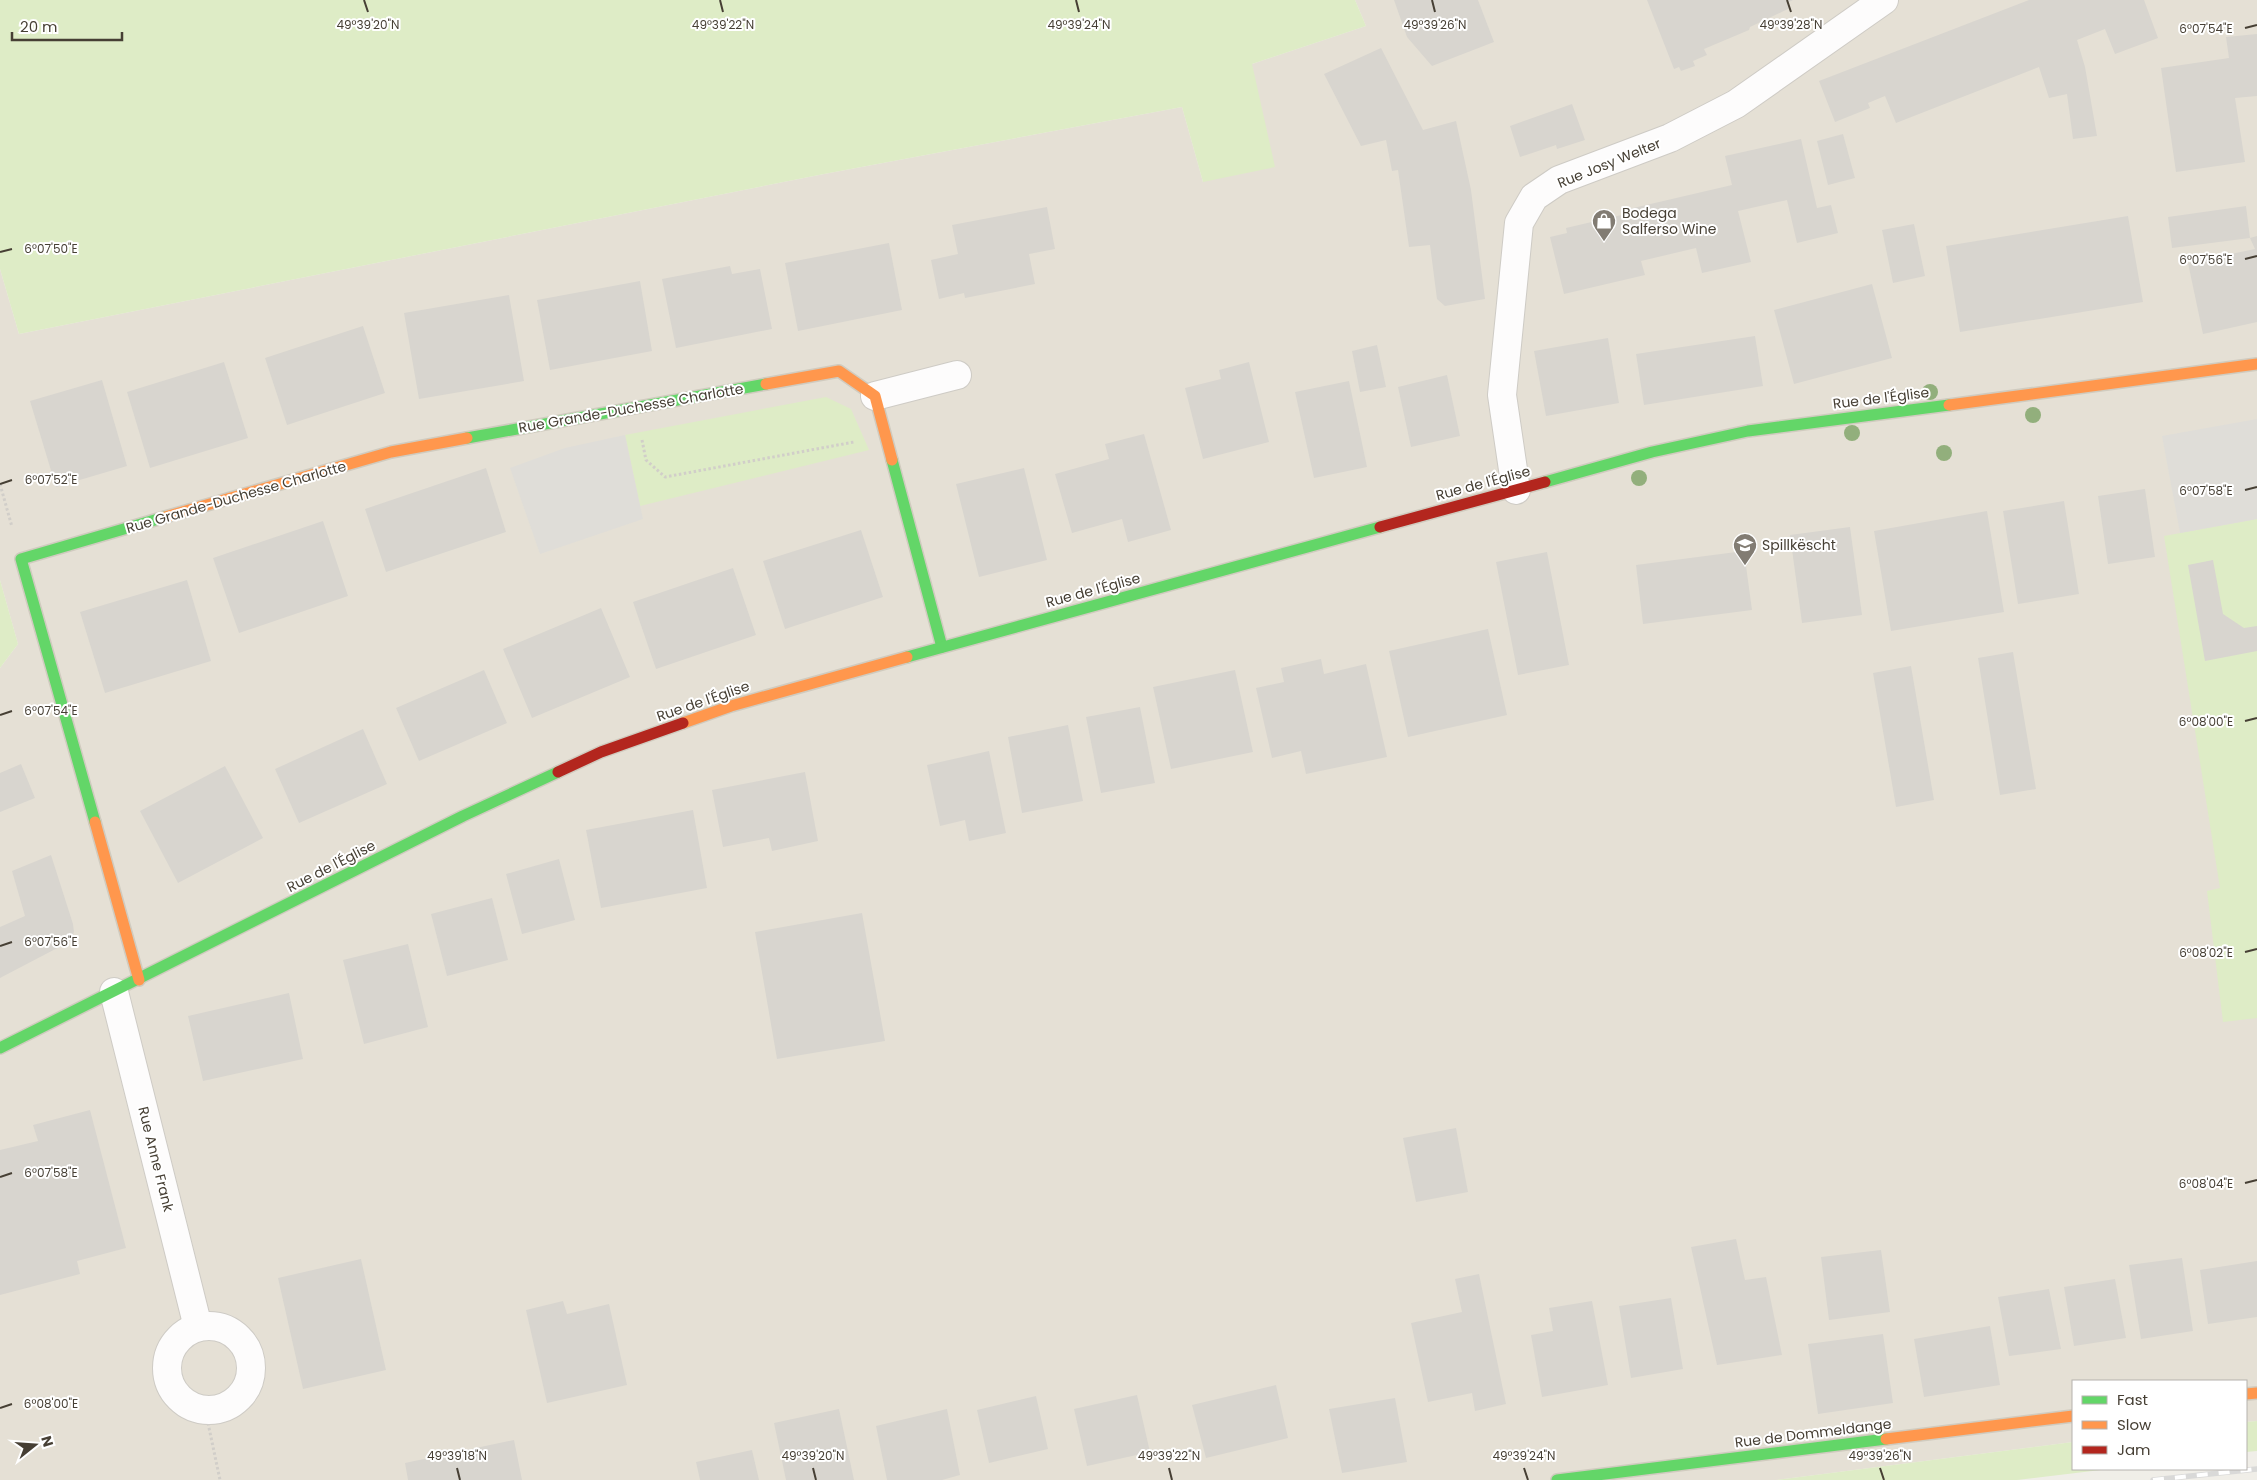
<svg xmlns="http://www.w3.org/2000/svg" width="2257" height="1480" viewBox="0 0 2257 1480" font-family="Poppins,sans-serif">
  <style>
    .residential { fill: #e5e0d5 }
    .green { fill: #deecc6 }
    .parking { fill: #dfddd8 }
    .building { fill: #d8d5cf }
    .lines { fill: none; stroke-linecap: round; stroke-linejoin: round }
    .street-casing { stroke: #cecbc5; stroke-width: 30 }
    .fast-casing { stroke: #d0cbbf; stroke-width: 14 }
    .slow-casing { stroke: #d0cbbf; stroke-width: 14 }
    .jam-casing { stroke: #d0cbbf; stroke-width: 14 }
    .path { stroke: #d1cec9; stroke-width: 3; stroke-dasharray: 2.5 2.5; stroke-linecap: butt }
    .street { stroke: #fdfcfc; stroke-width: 28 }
    .fast { stroke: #63d668; stroke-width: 11 }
    .slow { stroke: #ff974d; stroke-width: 11 }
    .jam { stroke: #b3261e; stroke-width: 11 }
    .rail-casing { stroke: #d9d9d8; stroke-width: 5.5 }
    .rail { stroke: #fff; stroke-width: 4; stroke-dasharray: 11; stroke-linecap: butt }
    .tree { fill: #92af7c }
    .ticks { fill: none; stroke: #463f34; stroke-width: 2 }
    .labels { text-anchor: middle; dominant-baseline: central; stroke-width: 4; stroke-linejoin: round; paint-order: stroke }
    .street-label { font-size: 14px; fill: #463f34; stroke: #fff }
    .poi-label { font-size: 14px; fill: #463f34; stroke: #fff; text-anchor: start }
    .ticks-label { font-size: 12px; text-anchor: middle; fill: #463f34; stroke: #fff; stroke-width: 4; stroke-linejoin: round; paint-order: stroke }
  </style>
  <rect width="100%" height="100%" fill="#f0eee8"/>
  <!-- residential -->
  <path class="residential" d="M1355,0H2257V1421L2246,1422V1381H2073V1442L1776,1480H0V668L18,644L0,580V269L19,334L824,174L1182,107L1203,182L1252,64L1366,26Z"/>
  <!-- green -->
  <g class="green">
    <path d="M0,0H1355L1366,26L1252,64L1275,167L1203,182L1182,107L824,174L19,334L0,269Z"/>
    <path d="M826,397L851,409L869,450L640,506L625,435Z"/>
    <path d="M2257,519V1018L2223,1022L2207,891L2220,888L2164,536Z"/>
    <path d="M0,580L18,644L0,668Z"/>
    <path d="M2257,1421V1451L2246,1452V1422Z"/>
    <path d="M2073,1442V1469H2109L2017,1480H1776Z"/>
  </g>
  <!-- parking -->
  <g class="parking">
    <path d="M2257,419V519L2180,533L2162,436Z"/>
    <path d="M625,435L643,519L540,554L510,468L565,448Z"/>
  </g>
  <!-- building -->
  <g class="building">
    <path d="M1394,0H1478L1494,42L1432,66L1407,37Z"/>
    <path d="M1647,0H1793L1787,3L1790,8L1750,27L1749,30L1704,49L1707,55L1693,61L1695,66L1681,71L1679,67L1674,69Z"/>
    <path d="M2029,0H2144L2158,38L2115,54L2105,29L2077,40L2085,67L2097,136L2073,139L2067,94L2049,98L2039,67L1896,123L1885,96L1868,103L1870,108L1835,122L1819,81Z"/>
    <path d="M2257,34V96L2235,98L2245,162L2176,172L2161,68L2229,58L2226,37Z"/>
    <path d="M1381,48L1423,130L1456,121L1471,190L1485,299L1445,306L1437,299L1430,245L1409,247L1398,170L1392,171L1386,140L1361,146L1324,74Z"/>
    <path d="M1572,104L1585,140L1557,149L1556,145L1520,157L1510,126Z"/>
    <path d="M1843,134L1855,178L1828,185L1817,141Z"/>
    <path d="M1801,139L1817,208L1831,205L1838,233L1797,243L1787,200L1738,211L1751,262L1702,273L1696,248L1641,261L1645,275L1564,294L1550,237L1567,233L1566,228L1630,213L1629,209L1732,185L1725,156Z"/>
    <path d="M2246,206L2250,238L2172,248L2168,217Z"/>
    <path d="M1047,207L1055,249L1029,254L1035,284L965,298L964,293L939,299L931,260L958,254L952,225Z"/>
    <path d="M2128,216L2143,302L1960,332L1946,246Z"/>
    <path d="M1914,224L1925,276L1893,283L1882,230Z"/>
    <path d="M2257,236V322L2203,334L2188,263L2255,249L2250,238Z"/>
    <path d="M889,243L902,310L798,331L785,263Z"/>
    <path d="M730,266L732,274L760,269L772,329L676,348L662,279Z"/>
    <path d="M640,281L652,351L550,370L537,300Z"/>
    <path d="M1872,284L1892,358L1794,384L1774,310Z"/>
    <path d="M509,295L524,381L419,399L404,313Z"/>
    <path d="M363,326L385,393L287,425L265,358Z"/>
    <path d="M1755,336L1763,386L1644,405L1636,354Z"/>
    <path d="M1608,338L1619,403L1546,416L1534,351Z"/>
    <path d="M1377,345L1386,387L1360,392L1352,351Z"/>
    <path d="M224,362L248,438L150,468L127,392Z"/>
    <path d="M1249,362L1269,442L1203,459L1185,388L1221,379L1219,370Z"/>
    <path d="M1447,375L1460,436L1411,447L1398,387Z"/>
    <path d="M102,380L127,466L56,487L30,401Z"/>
    <path d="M1349,381L1367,467L1314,478L1295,392Z"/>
    <path d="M1144,434L1171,530L1128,542L1122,519L1072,533L1055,474L1109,459L1105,444Z"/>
    <path d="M486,468L506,532L386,572L365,509Z"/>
    <path d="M1024,468L1047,560L979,577L956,484Z"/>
    <path d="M2145,489L2155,557L2108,564L2098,496Z"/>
    <path d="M2064,501L2079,594L2018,604L2003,511Z"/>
    <path d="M1987,511L2004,612L1891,631L1874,531Z"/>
    <path d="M323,521L348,596L239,633L213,558Z"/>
    <path d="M1850,527L1862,615L1802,623L1790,535Z"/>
    <path d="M861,530L883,597L785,629L763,561Z"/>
    <path d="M1744,551L1752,610L1643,624L1636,565Z"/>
    <path d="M1547,552L1569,665L1518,675L1496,562Z"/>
    <path d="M2213,560L2223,614L2244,628L2257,626V651L2205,661L2188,565Z"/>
    <path d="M733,568L756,635L656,669L633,602Z"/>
    <path d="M187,580L211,661L105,693L80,612Z"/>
    <path d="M601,608L630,677L532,718L503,649Z"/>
    <path d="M1488,629L1507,715L1408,737L1389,651Z"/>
    <path d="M2013,652L2036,789L2000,795L1978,658Z"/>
    <path d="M1321,659L1324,674L1366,664L1387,757L1306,774L1301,751L1272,758L1256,688L1284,682L1281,668Z"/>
    <path d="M1911,666L1934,800L1896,807L1873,673Z"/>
    <path d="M484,670L507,723L419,761L396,708Z"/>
    <path d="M1235,670L1253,752L1171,769L1153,687Z"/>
    <path d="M1140,707L1155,783L1101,793L1086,717Z"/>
    <path d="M1068,725L1083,801L1022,813L1008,737Z"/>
    <path d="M363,729L387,784L299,823L275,769Z"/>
    <path d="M989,751L1006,833L969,841L965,820L940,826L927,765Z"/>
    <path d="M21,764L35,798L0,812V773Z"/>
    <path d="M225,766L263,838L178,883L140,811Z"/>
    <path d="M805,772L818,841L772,851L769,838L723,847L712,790Z"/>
    <path d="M693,810L707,888L601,908L586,830Z"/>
    <path d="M51,855L73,924L74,932L71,939L65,944L0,978V927L25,916L12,871Z"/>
    <path d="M559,859L575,920L522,934L506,874Z"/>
    <path d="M492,898L508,960L447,976L431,914Z"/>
    <path d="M862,913L885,1041L777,1059L755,932Z"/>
    <path d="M408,944L428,1027L364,1044L343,960Z"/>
    <path d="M289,993L303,1059L203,1081L188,1016Z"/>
    <path d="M90,1110L126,1248L77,1261L80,1274L0,1295V1150L38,1141L33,1125Z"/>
    <path d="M1456,1128L1468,1192L1416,1202L1403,1138Z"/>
    <path d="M1736,1239L1745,1280L1766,1277L1782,1355L1717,1365L1691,1247Z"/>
    <path d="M1881,1250L1890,1312L1829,1320L1821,1257Z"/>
    <path d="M2182,1258L2193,1331L2141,1339L2129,1265Z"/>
    <path d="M361,1259L386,1370L303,1389L278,1278Z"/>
    <path d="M2257,1261V1317L2208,1324L2200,1270Z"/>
    <path d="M1479,1274L1506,1404L1475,1411L1472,1393L1428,1402L1411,1323L1462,1312L1455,1279Z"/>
    <path d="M2115,1279L2126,1338L2074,1346L2064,1287Z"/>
    <path d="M2049,1289L2061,1349L2009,1356L1998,1297Z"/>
    <path d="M1671,1298L1683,1369L1631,1378L1619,1306Z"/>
    <path d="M563,1301L567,1314L609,1304L627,1385L547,1403L526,1310Z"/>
    <path d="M1592,1301L1608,1385L1542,1397L1531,1335L1553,1331L1549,1308Z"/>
    <path d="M1990,1326L2000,1385L1924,1397L1914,1339Z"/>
    <path d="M1883,1334L1893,1403L1818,1414L1808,1344Z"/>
    <path d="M1276,1385L1288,1438L1206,1458L1192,1405Z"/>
    <path d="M1137,1395L1150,1452L1087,1466L1074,1409Z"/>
    <path d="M1036,1396L1048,1449L989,1463L977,1410Z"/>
    <path d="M1395,1398L1407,1462L1342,1473L1329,1409Z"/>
    <path d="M839,1409L854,1480H786L774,1423Z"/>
    <path d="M947,1409L960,1475L942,1480H887L876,1426Z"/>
    <path d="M514,1440L522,1480H408L405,1463Z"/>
    <path d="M752,1450L759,1480H700L696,1462Z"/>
  </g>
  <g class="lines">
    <!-- street casing -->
    <g class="street-casing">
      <g id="street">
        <path d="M875,396L957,375"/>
        <path d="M1516,490L1502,395L1519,223L1534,197L1559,180L1670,138L1736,104L1884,0"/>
        <path d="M114,992L198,1327"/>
        <circle cx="209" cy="1368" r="42"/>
      </g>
    </g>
    <!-- fast casing -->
    <g class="fast-casing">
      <g id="fast">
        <path d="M467,438L766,384"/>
        <path d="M892,460L942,647"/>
        <path d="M1545,482L1652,452L1748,431L1949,405"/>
        <path d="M907,657L1380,527"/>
        <path d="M95,822L21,559L165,517"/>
        <path d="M0,1048L463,816L558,772"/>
        <path d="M1557,1480L1886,1439"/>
      </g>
    </g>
    <!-- slow casing -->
    <g class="slow-casing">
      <g id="slow">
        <path d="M766,384L839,371L875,396L892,460"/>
        <path d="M1949,405L2257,364"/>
        <path d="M165,517L391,452L467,438"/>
        <path d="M683,723L731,706L907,657"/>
        <path d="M95,822L139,980"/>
        <path d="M2246,1394L2257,1393"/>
        <path d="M1886,1439L2073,1416"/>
      </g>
    </g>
    <!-- jam casing -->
    <g class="jam-casing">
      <g id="jam">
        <path d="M1380,527L1545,482"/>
        <path d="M558,772L601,752L683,723"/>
      </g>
    </g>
    <!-- path -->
    <g class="path">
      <path d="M642,440L646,460L665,477L854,442"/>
      <path d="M0,484L12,527"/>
      <path d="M208,1423L220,1480"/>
    </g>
    <!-- street -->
    <use href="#street" class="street"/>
    <!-- fast -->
    <use href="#fast" class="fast"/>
    <!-- slow -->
    <use href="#slow" class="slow"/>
    <!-- jam -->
    <use href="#jam" class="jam"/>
    <!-- rail casing -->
    <g class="rail-casing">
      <path id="rail" d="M2153,1480L2257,1469"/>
    </g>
    <!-- rail -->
    <use href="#rail" class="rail"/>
  </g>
  <!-- trees -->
  <g class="tree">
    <circle cx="1930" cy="392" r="8"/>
    <circle cx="2033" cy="415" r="8"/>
    <circle cx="1852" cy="433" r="8"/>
    <circle cx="1944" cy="453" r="8"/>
    <circle cx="1639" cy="478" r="8"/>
  </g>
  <!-- ticks -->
  <path class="ticks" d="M364,0L368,12M720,0L723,12M1076,0L1079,12M1432,0L1435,12M1787,0L1791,12M2245,28L2257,25M0,252L12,249M2245,259L2257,256M0,484L12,480M2245,490L2257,487M0,715L12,711M2245,721L2257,718M0,946L12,942M2245,952L2257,949M0,1177L12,1173M2245,1183L2257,1180M0,1408L12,1404M457,1468L460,1480M813,1468L816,1480M1169,1468L1172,1480M1524,1468L1528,1480M1880,1468L1884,1480"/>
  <!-- icons -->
  <defs>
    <g id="shop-pin" transform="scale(1.25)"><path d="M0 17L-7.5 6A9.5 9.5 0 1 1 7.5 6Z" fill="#827c73" stroke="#fff"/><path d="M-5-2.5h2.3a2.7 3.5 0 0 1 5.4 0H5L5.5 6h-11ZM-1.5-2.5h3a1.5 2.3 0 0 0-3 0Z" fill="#fff"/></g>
    <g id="school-pin" transform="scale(1.25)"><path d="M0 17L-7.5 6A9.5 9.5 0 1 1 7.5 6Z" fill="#827c73" stroke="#fff"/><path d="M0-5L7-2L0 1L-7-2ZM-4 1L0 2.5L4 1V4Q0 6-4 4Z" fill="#fff"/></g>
  </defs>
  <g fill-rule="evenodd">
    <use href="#shop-pin" x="1604" y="221"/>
    <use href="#school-pin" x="1745" y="545"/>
  </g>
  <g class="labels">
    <!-- street labels -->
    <g class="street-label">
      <text transform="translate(1609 163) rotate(-22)">Rue Josy Welter</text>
      <text transform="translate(1881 398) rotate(-7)">Rue de l'Église</text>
      <text transform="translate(631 408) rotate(-10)">Rue Grande-Duchesse Charlotte</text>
      <text transform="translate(1483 483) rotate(-15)">Rue de l'Église</text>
      <text transform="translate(236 497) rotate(-16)">Rue Grande-Duchesse Charlotte</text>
      <text transform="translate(1093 590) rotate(-15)">Rue de l'Église</text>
      <text transform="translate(703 701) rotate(-19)">Rue de l'Église</text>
      <text transform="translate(331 866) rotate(-27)">Rue de l'Église</text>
      <text transform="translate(156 1159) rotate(76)">Rue Anne Frank</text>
      <text transform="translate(1813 1433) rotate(-7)">Rue de Dommeldange</text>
    </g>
    <!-- poi labels -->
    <g class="poi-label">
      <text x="1622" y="213">Bodega<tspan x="1622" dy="16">Salferso Wine</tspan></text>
      <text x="1762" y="545">Spillkëscht</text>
    </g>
  </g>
  <g class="ticks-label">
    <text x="368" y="29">49°39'20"N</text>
    <text x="723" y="29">49°39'22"N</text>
    <text x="1079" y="29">49°39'24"N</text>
    <text x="1435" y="29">49°39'26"N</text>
    <text x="1791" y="29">49°39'28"N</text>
    <text x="2206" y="33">6°07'54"E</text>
    <text x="51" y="253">6°07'50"E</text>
    <text x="2206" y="264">6°07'56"E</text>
    <text x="51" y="484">6°07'52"E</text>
    <text x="2206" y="495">6°07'58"E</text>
    <text x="51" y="715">6°07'54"E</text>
    <text x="2206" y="726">6°08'00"E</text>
    <text x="51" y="946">6°07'56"E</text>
    <text x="2206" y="957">6°08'02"E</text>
    <text x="51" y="1177">6°07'58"E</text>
    <text x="2206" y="1188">6°08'04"E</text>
    <text x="51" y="1408">6°08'00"E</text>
    <text x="457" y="1460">49°39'18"N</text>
    <text x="813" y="1460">49°39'20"N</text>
    <text x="1169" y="1460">49°39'22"N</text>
    <text x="1524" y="1460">49°39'24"N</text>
    <text x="1880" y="1460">49°39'26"N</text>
  </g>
  <!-- legend -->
  <rect x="2072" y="1380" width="175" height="90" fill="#ffffff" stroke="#b5b2ae"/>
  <rect x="2082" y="1396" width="25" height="8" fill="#63d668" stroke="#b5b2ae"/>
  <text x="2117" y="1405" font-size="15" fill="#463f34">Fast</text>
  <rect x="2082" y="1421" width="25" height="8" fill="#ff974d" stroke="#b5b2ae"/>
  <text x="2117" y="1430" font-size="15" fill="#463f34">Slow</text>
  <rect x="2082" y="1446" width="25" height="8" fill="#b3261e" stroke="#b5b2ae"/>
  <text x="2117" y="1455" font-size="15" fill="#463f34">Jam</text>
  <!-- north arrow -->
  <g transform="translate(35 1445) rotate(73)" stroke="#ffffff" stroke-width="4" paint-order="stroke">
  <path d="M0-4L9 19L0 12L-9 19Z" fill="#463f34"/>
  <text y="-8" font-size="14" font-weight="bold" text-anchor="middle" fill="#463f34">N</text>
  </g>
  <!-- scale -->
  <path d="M12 32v8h110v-8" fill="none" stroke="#463f34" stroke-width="2.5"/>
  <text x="20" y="32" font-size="15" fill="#463f34" stroke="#ffffff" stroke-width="4" paint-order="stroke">20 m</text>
</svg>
